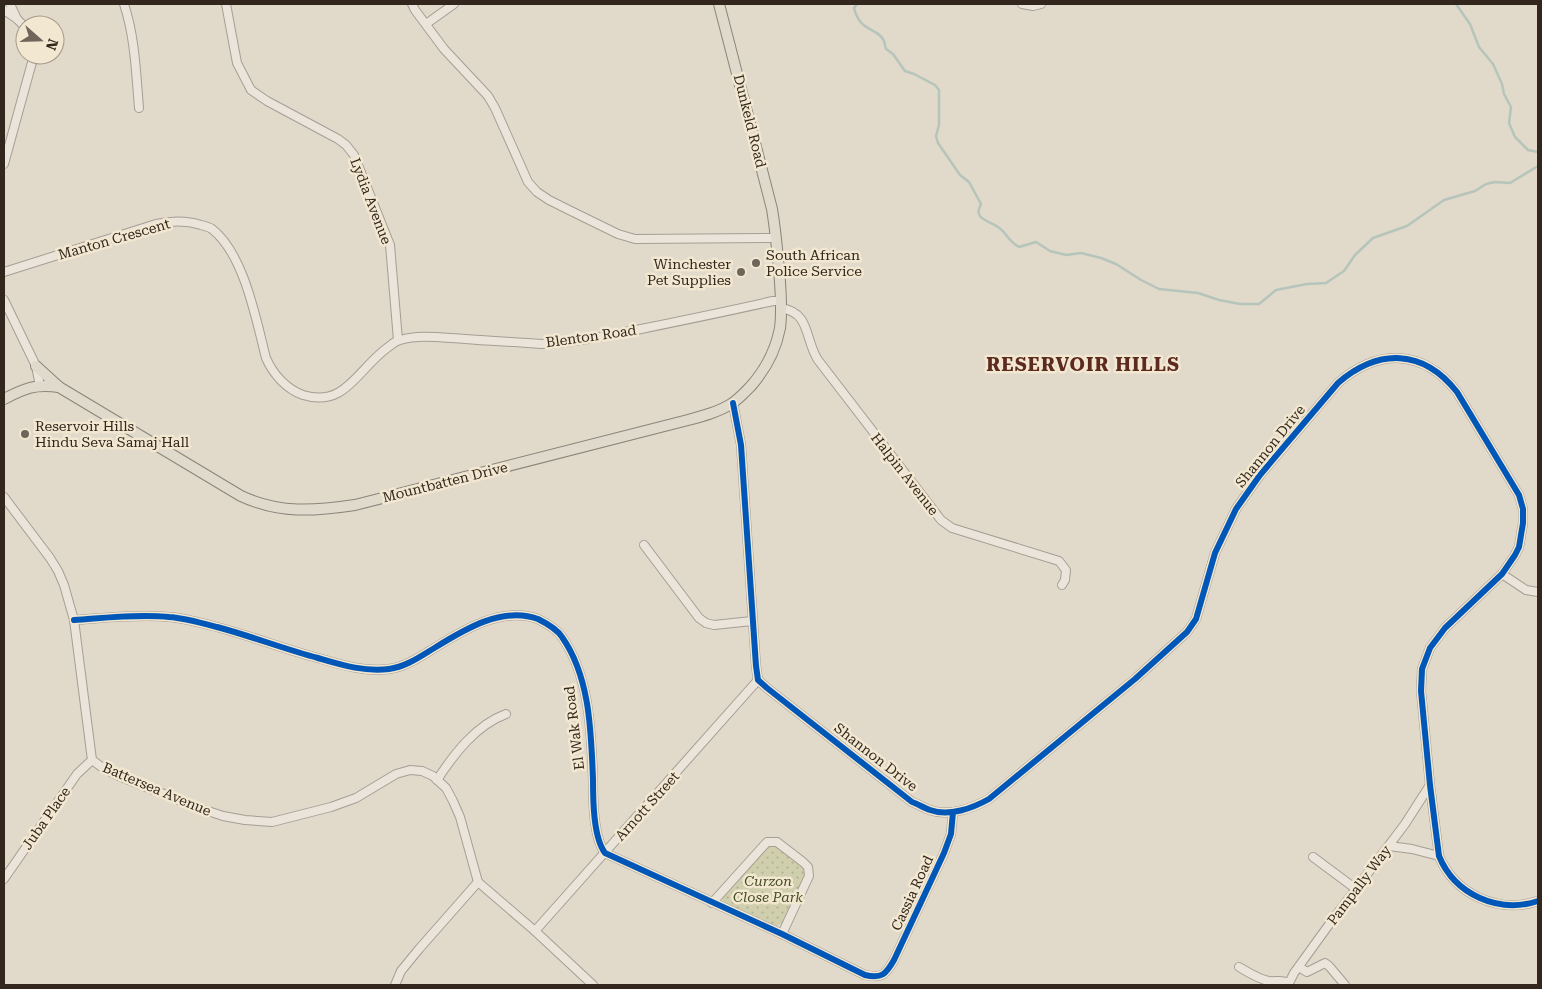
<svg xmlns="http://www.w3.org/2000/svg" width="1542" height="989" viewBox="0 0 1542 989" font-family="'Roboto Serif',serif">
  <style>
    .grass { fill: url(#grass-dots) }
    .lines { fill: none; stroke-linecap: round; stroke-linejoin: round }
    .stream { stroke: #b6c5bb; stroke-width: 2.5 }
    .minor-casing { stroke: #a69e94; stroke-width: 10 }
    .major-casing { stroke: #8b847a; stroke-width: 12 }
    .minor { stroke: #eae4db; stroke-width: 8 }
    .major { stroke: #e0dacd; stroke-width: 10 }
    .cycleway-casing { stroke: #f2e7d0; stroke-width: 9 }
    .cycleway { stroke: #0057b8; stroke-width: 6 }
    .poi-dot { fill: #70655a; stroke: #f2e7d0; stroke-width: 2 }
    .labels { text-anchor: middle; dominant-baseline: central; stroke-width: 5; stroke-linejoin: round; paint-order: stroke }
    .street-label { font-size: 14px; fill: #33271d; stroke: #f2e7d0 }
    .poi-label { font-size: 14px; fill: #33271d; stroke: #f2e7d0; text-anchor: start }
    .park-label { font-size: 14px; font-style: italic; fill: #454e25; stroke: #f2e7d0 }
    .district-label { font-size: 19px; font-weight: bold; letter-spacing: 1px; fill: #5d2a20; stroke: #f2e7d0 }
  </style>
  <defs>
    <pattern id="grass-dots" width="8" height="8" patternUnits="userSpaceOnUse" patternTransform="scale(1.25)"><rect width="8" height="8" fill="#d0cfad"/><path d="M2 2h.1M6 6h.1" fill="none" stroke="#b3b294" stroke-width="1.8" stroke-linecap="round"/></pattern>
  </defs>
  <rect width="100%" height="100%" fill="#e1d9ca"/>
  <!-- grass -->
  <path class="grass" d="M767,845H774L805,866L806,875L784,922L777,926L722,902L724,895Z"/>
  <g class="lines">
    <!-- stream -->
    <g class="stream">
      <path d="M857,4L854,8C860,33 878,27 884,41C885,44 885,46 886,49L893,54L905,71L914,74L935,85L939,90V125L936,136L938,143L960,175L969,182L981,204C979,209 977,212 980,216C985,222 993,223 998,227C1006,232 1008,241 1019,247L1036,242L1050,251L1066,255L1081,253L1101,258L1116,264L1141,280L1159,289L1198,293L1219,300L1240,304H1259L1276,290L1307,284L1326,283L1344,271L1355,255L1373,238L1407,226L1444,200L1475,191L1486,184L1495,182L1510,183L1538,166"/>
      <path d="M1456,4L1470,24L1479,47L1493,64L1502,84L1504,94L1511,107L1509,123L1515,137L1528,150L1538,152"/>
    </g>
    <!-- minor casing -->
    <g class="minor-casing">
      <g id="minor">
        <path d="M10,4L17,19"/>
        <path d="M124,4C135,37 136,73 139,108"/>
        <path d="M226,4L237,63L251,90L267,101L338,139L346,145L354,155L390,245L398,340"/>
        <path d="M412,4L415,10L444,49L488,96L495,108L528,182L537,192L549,200L571,211L618,234L635,239L776,238"/>
        <path d="M1022,4L1033,6L1041,4"/>
        <path d="M4,10L17,19L25,27"/>
        <path d="M426,24L454,4"/>
        <path d="M4,164L34,55"/>
        <path d="M4,272L156,224C172,221 185,220 201,225C205,226 209,227 212,229C244,254 256,319 266,358C273,374 286,389 303,395C345,408 357,370 387,348C391,345 395,341 400,340C420,334 444,338 465,339C490,341 516,342 541,344C575,343 608,335 641,329C685,320 729,311 773,301H781"/>
        <path d="M4,300L36,366L40,386"/>
        <path d="M781,308C811,313 804,338 818,360L941,520L952,528L1059,561L1066,570L1065,580L1062,585"/>
        <path d="M733,403L741,445L756,666L758,680L767,688L912,802C918,804 924,808 930,810C949,817 973,808 989,799L1135,679L1187,632L1196,619L1215,553L1236,509L1260,475L1338,383C1379,348 1423,349 1457,392L1519,495L1523,509V523L1519,547L1515,555L1502,574L1445,628L1430,648L1422,669L1421,691L1430,785L1439,856C1455,895 1499,914 1538,901"/>
        <path d="M4,497L50,558L58,571L64,585L74,620L92,760L103,768L119,776L196,807L223,816L245,820L272,822L331,807L356,798L396,774L410,770L422,771L433,776L446,788L453,801L460,817L478,882L535,931L593,985"/>
        <path d="M644,545L699,618L706,623L714,625L752,621"/>
        <path d="M1502,574L1526,590L1538,592"/>
        <path d="M74,620C105,618 138,614 169,617C184,618 202,623 217,627C251,636 284,649 318,658C342,665 364,672 389,669C406,667 421,656 436,647C465,629 503,606 538,619C546,623 557,629 562,637C590,677 591,731 593,779C593,798 593,837 605,853L782,934L865,975C882,979 886,974 894,960L944,853L951,834L953,812"/>
        <path d="M437,780C454,754 476,725 506,714"/>
        <path d="M1389,846L1412,849L1439,856"/>
        <path d="M1313,857L1356,889"/>
        <path d="M4,879L77,774L92,760"/>
        <path d="M712,903L767,842H777L803,862L808,867L809,876L782,934"/>
        <path d="M535,931L758,680"/>
        <path d="M1239,967C1248,972 1258,979 1269,981C1277,982 1279,979 1289,983"/>
        <path d="M1299,967L1307,972L1325,963L1329,966L1345,985"/>
        <path d="M395,985L401,971L419,949L478,882"/>
        <path d="M1288,985L1294,973L1328,926L1405,824L1430,785"/>
      </g>
    </g>
    <!-- major casing -->
    <g class="major-casing">
      <g id="major">
        <path d="M36,366L59,387"/>
        <path d="M4,399C25,388 35,384 59,387L241,496C280,514 314,511 355,505L688,420C703,416 718,412 731,404C739,399 745,392 751,386C765,370 776,349 780,328C782,313 781,297 780,282C778,257 776,233 772,209L719,4"/>
      </g>
    </g>
    <!-- minor -->
    <use href="#minor" class="minor"/>
    <!-- major -->
    <use href="#major" class="major"/>
    <!-- cycleway casing -->
    <g class="cycleway-casing">
      <g id="cycleway">
        <path d="M733,403L741,445L756,666L758,680L767,688L912,802C918,804 924,808 930,810C949,817 973,808 989,799L1135,679L1187,632L1196,619L1215,553L1236,509L1260,475L1338,383C1379,348 1423,349 1457,392L1519,495L1523,509V523L1519,547L1515,555L1502,574L1445,628L1430,648L1422,669L1421,691L1430,785L1439,856C1455,895 1499,914 1538,901"/>
        <path d="M74,620C105,618 138,614 169,617C184,618 202,623 217,627C251,636 284,649 318,658C342,665 364,672 389,669C406,667 421,656 436,647C465,629 503,606 538,619C546,623 557,629 562,637C590,677 591,731 593,779C593,798 593,837 605,853L782,934L865,975C882,979 886,974 894,960L944,853L951,834L953,812"/>
      </g>
    </g>
    <!-- cycleway -->
    <use href="#cycleway" class="cycleway"/>
  </g>
  <!-- markers -->
  <g class="poi-dot">
    <circle cx="756" cy="263" r="5"/>
    <circle cx="741" cy="272" r="5"/>
    <circle cx="25" cy="434" r="5"/>
  </g>
  <g class="labels">
    <!-- street labels -->
    <g class="street-label">
      <text transform="translate(750 121) rotate(76)">Dunkeld Road</text>
      <text transform="translate(371 201) rotate(69)">Lydia Avenue</text>
      <text transform="translate(114 239) rotate(-16)">Manton Crescent</text>
      <text transform="translate(591 336) rotate(-8)">Blenton Road</text>
      <text transform="translate(1270 446) rotate(-51)">Shannon Drive</text>
      <text transform="translate(905 474) rotate(52)">Halpin Avenue</text>
      <text transform="translate(445 482) rotate(-14)">Mountbatten Drive</text>
      <text transform="translate(574 728) rotate(-97)">El Wak Road</text>
      <text transform="translate(876 757) rotate(38)">Shannon Drive</text>
      <text transform="translate(157 789) rotate(23)">Battersea Avenue</text>
      <text transform="translate(647 806) rotate(-48)">Arnott Street</text>
      <text transform="translate(46 818) rotate(-55)">Juba Place</text>
      <text transform="translate(1359 885) rotate(-53)">Pampally Way</text>
      <text transform="translate(912 893) rotate(-65)">Cassia Road</text>
    </g>
    <!-- poi labels -->
    <g class="poi-label">
      <text x="766" y="255">South African<tspan x="766" dy="16">Police Service</tspan></text>
      <text x="731" y="264" text-anchor="end">Winchester<tspan x="731" dy="16">Pet Supplies</tspan></text>
      <text x="35" y="426">Reservoir Hills<tspan x="35" dy="16">Hindu Seva Samaj Hall</tspan></text>
    </g>
    <!-- park labels -->
    <g class="park-label">
      <text x="768" y="881">Curzon<tspan x="768" dy="16">Close Park</tspan></text>
    </g>
    <!-- district labels -->
    <g class="district-label">
      <text x="1083" y="364">RESERVOIR HILLS</text>
    </g>
  </g>
  <!-- border -->
  <rect width="1542" height="989" fill="none" stroke="#33271d" stroke-width="10"/>
  <!-- north arrow -->
  <g transform="translate(40 40) rotate(110)"><circle r="24" fill="#f2e7d0" stroke="#a69a88"/>
  <path d="M0-4L9 19L0 12L-9 19Z" fill="#70655a"/>
  <text y="-8" font-size="14" font-weight="bold" text-anchor="middle" fill="#33271d">N</text>
  </g>
</svg>
